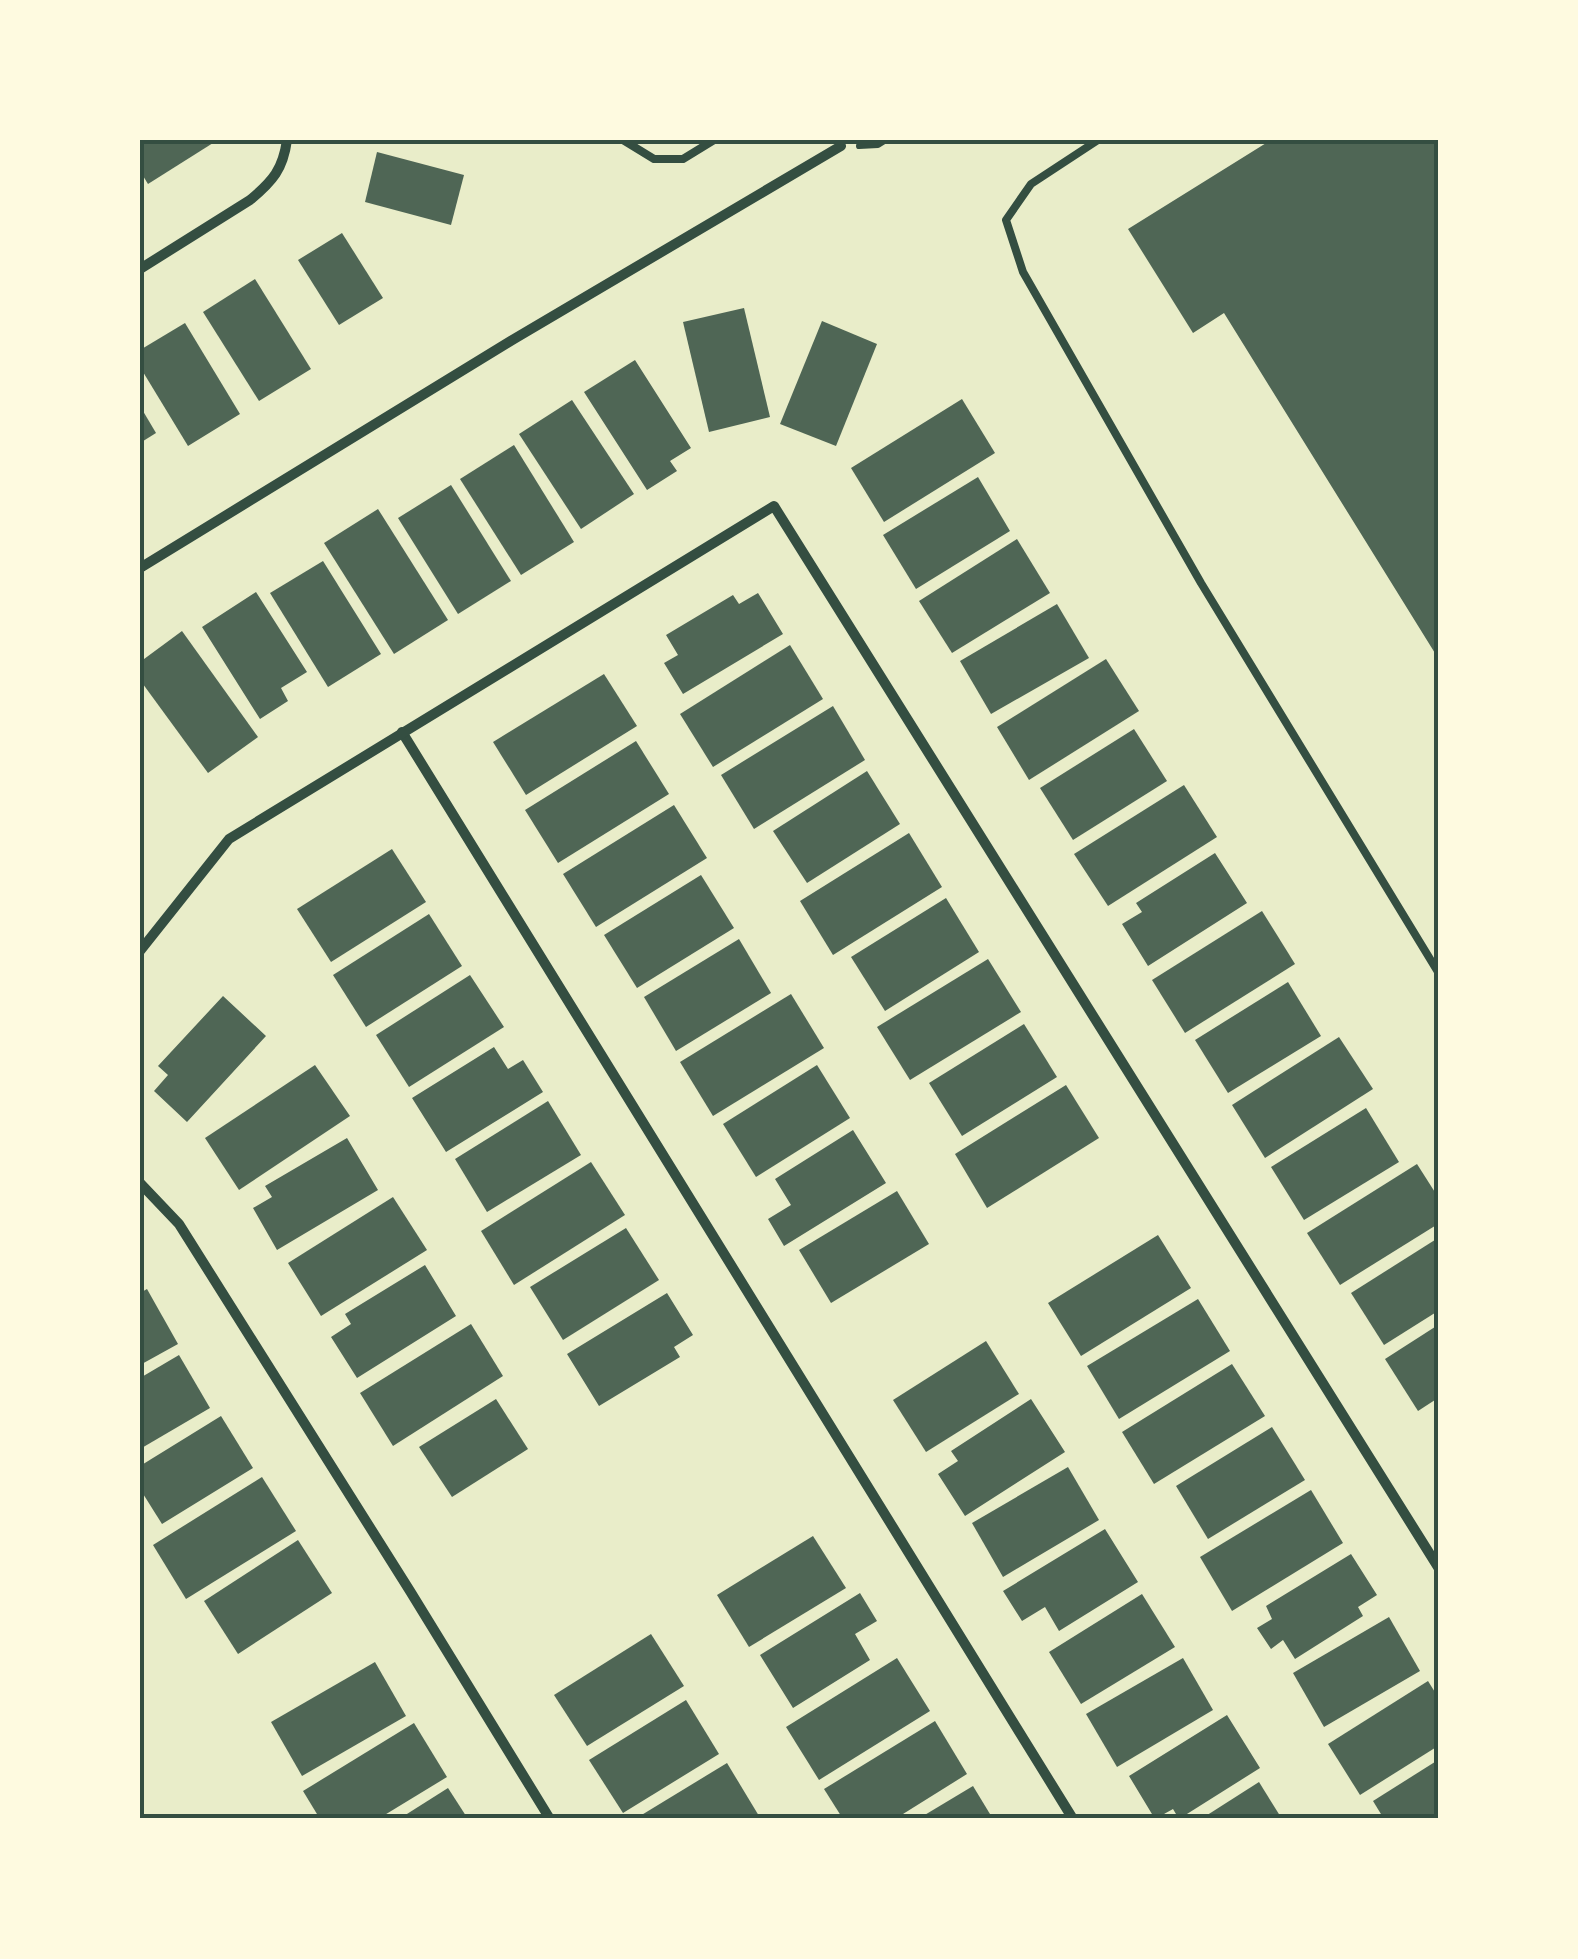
<svg xmlns="http://www.w3.org/2000/svg" width="1578" height="1959" viewBox="0 0 1578 1959" font-family="'Public Sans',sans-serif">
  <style>
    .building { fill: #4f6655 }
    .lines { fill: none; stroke-linecap: round; stroke-linejoin: round }
    .path { stroke: #344e41; stroke-width: 6 }
    .service { stroke: #344e41; stroke-width: 8 }
    .minor { stroke: #344e41; stroke-width: 10 }
    .neatline { fill: none; stroke: #344e41; stroke-width: 4 }
  </style>
  <rect width="100%" height="100%" fill="#e9edc9"/>
  <!-- building -->
  <g class="building">
    <path d="M140,140H211L213,143L148,184L140,171Z"/>
    <path d="M1271,140H1438V658L1224,313L1193,333L1128,229Z"/>
    <path d="M377,152L464,175L451,225L365,202Z"/>
    <path d="M342,233L383,298L339,325L298,260Z"/>
    <path d="M255,279L311,369L259,401L203,312Z"/>
    <path d="M744,308L770,417L709,432L683,322Z"/>
    <path d="M822,321L877,344L836,446L780,424Z"/>
    <path d="M185,323L240,414L188,446L140,367V350Z"/>
    <path d="M635,360L691,448L670,461L677,471L647,490L584,392Z"/>
    <path d="M962,399L995,453L884,522L851,468Z"/>
    <path d="M572,400L634,494L581,529L519,434Z"/>
    <path d="M140,406L156,433L140,443Z"/>
    <path d="M514,445L574,542L521,575L460,479Z"/>
    <path d="M978,477L1010,531L916,589L883,535Z"/>
    <path d="M451,485L511,581L458,614L398,518Z"/>
    <path d="M378,509L448,620L394,654L324,543Z"/>
    <path d="M1017,539L1050,593L952,653L919,601Z"/>
    <path d="M323,561L381,654L328,687L270,593Z"/>
    <path d="M256,592L307,672L281,688L288,701L260,719L202,627Z"/>
    <path d="M758,593L783,634L683,694L664,663L678,655L666,635L733,595L739,604Z"/>
    <path d="M1057,604L1089,658L991,714L960,661Z"/>
    <path d="M182,631L258,737L208,773L140,680V662Z"/>
    <path d="M790,645L823,699L713,767L680,714Z"/>
    <path d="M1106,659L1139,711L1029,780L997,727Z"/>
    <path d="M604,674L637,726L526,795L493,742Z"/>
    <path d="M833,706L865,760L754,829L721,775Z"/>
    <path d="M1134,729L1167,781L1073,840L1040,788Z"/>
    <path d="M636,741L669,794L558,863L525,810Z"/>
    <path d="M867,771L900,824L807,883L773,831Z"/>
    <path d="M1184,785L1217,837L1108,906L1074,854Z"/>
    <path d="M674,805L707,858L596,927L563,874Z"/>
    <path d="M909,833L942,887L833,955L800,901Z"/>
    <path d="M392,849L426,902L331,962L297,909Z"/>
    <path d="M1215,853L1247,903L1148,966L1122,924L1142,912L1136,903Z"/>
    <path d="M701,875L734,928L637,988L604,935Z"/>
    <path d="M946,898L979,952L885,1011L851,957Z"/>
    <path d="M1262,911L1295,964L1185,1033L1152,980Z"/>
    <path d="M429,914L462,966L366,1027L333,975Z"/>
    <path d="M739,939L771,993L676,1051L644,997Z"/>
    <path d="M988,959L1021,1012L910,1080L877,1027Z"/>
    <path d="M470,975L504,1027L409,1087L376,1035Z"/>
    <path d="M1288,982L1321,1036L1228,1093L1195,1040Z"/>
    <path d="M791,994L824,1048L713,1116L680,1062Z"/>
    <path d="M223,996L266,1036L187,1122L154,1091L168,1075L158,1066Z"/>
    <path d="M1024,1024L1057,1077L962,1136L929,1083Z"/>
    <path d="M1339,1037L1373,1089L1265,1158L1232,1105Z"/>
    <path d="M494,1047L508,1069L523,1060L543,1092L446,1152L412,1098Z"/>
    <path d="M315,1065L350,1116L239,1190L205,1138Z"/>
    <path d="M817,1065L850,1118L756,1177L723,1124Z"/>
    <path d="M1066,1085L1099,1138L987,1208L955,1154Z"/>
    <path d="M548,1101L581,1155L487,1212L455,1159Z"/>
    <path d="M1366,1108L1399,1162L1304,1220L1271,1167Z"/>
    <path d="M853,1130L886,1183L784,1246L768,1219L791,1205L775,1179Z"/>
    <path d="M347,1138L378,1190L277,1250L253,1208L272,1197L265,1186Z"/>
    <path d="M591,1162L625,1215L514,1285L481,1231Z"/>
    <path d="M1417,1164L1438,1197V1224L1340,1285L1307,1233Z"/>
    <path d="M897,1191L929,1244L831,1303L799,1250Z"/>
    <path d="M393,1197L427,1250L321,1316L288,1263Z"/>
    <path d="M626,1228L659,1280L563,1340L530,1287Z"/>
    <path d="M1158,1235L1191,1288L1081,1356L1048,1303Z"/>
    <path d="M1438,1238V1311L1384,1345L1351,1293Z"/>
    <path d="M425,1265L456,1316L357,1378L331,1337L351,1324L345,1314Z"/>
    <path d="M147,1289L178,1344L140,1365V1293Z"/>
    <path d="M667,1293L693,1335L674,1347L680,1357L599,1406L567,1354Z"/>
    <path d="M1198,1299L1230,1351L1119,1419L1087,1366Z"/>
    <path d="M471,1324L503,1376L393,1446L360,1393Z"/>
    <path d="M1438,1325V1398L1418,1411L1385,1359Z"/>
    <path d="M986,1341L1019,1394L926,1452L893,1400Z"/>
    <path d="M179,1355L210,1408L140,1449V1378Z"/>
    <path d="M1232,1364L1265,1416L1154,1484L1122,1432Z"/>
    <path d="M496,1399L528,1449L452,1497L419,1447Z"/>
    <path d="M1031,1399L1065,1452L965,1516L938,1474L958,1461L951,1451Z"/>
    <path d="M221,1416L253,1468L162,1524L140,1489V1466Z"/>
    <path d="M1272,1427L1305,1480L1208,1539L1176,1486Z"/>
    <path d="M1068,1467L1099,1520L1003,1577L972,1523Z"/>
    <path d="M262,1477L296,1531L186,1599L153,1545Z"/>
    <path d="M1311,1490L1343,1543L1232,1611L1200,1557Z"/>
    <path d="M1105,1529L1138,1582L1059,1631L1045,1607L1022,1621L1003,1591Z"/>
    <path d="M813,1536L846,1588L749,1647L717,1595Z"/>
    <path d="M298,1540L332,1593L238,1654L204,1601Z"/>
    <path d="M1351,1554L1377,1595L1358,1607L1363,1616L1295,1659L1283,1640L1271,1649L1257,1628L1272,1619L1266,1606Z"/>
    <path d="M860,1593L877,1621L855,1634L870,1660L793,1708L760,1655Z"/>
    <path d="M1142,1594L1175,1647L1081,1704L1049,1652Z"/>
    <path d="M1389,1617L1420,1671L1324,1727L1293,1673Z"/>
    <path d="M651,1634L684,1686L587,1746L554,1695Z"/>
    <path d="M897,1658L930,1711L819,1780L786,1727Z"/>
    <path d="M1183,1658L1213,1710L1117,1767L1086,1714Z"/>
    <path d="M375,1662L406,1716L302,1776L271,1722Z"/>
    <path d="M1428,1681L1438,1697V1746L1360,1795L1328,1744Z"/>
    <path d="M686,1700L719,1754L623,1813L589,1760Z"/>
    <path d="M1227,1715L1260,1768L1179,1819L1173,1809L1155,1819L1129,1776Z"/>
    <path d="M935,1721L967,1774L895,1819H843L824,1789Z"/>
    <path d="M414,1723L447,1777L378,1819H320L303,1791Z"/>
    <path d="M1438,1760V1819H1384L1373,1801Z"/>
    <path d="M727,1763L759,1816L754,1819H635Z"/>
    <path d="M1259,1782L1282,1819H1201Z"/>
    <path d="M973,1786L993,1819H918Z"/>
    <path d="M448,1788L468,1819H399Z"/>
  </g>
  <g class="lines">
    <!-- path -->
    <path class="path" d="M859,146L878,145L886,140"/>
    <!-- service -->
    <g class="service">
      <path d="M623,140L654,159H683L714,140"/>
      <path d="M1098,140L1031,184L1006,220L1023,272L1201,583L1438,972"/>
    </g>
    <!-- minor -->
    <g class="minor">
      <path d="M140,269L250,200C273,181 283,169 287,140"/>
      <path d="M140,568L514,339L841,146"/>
      <path d="M402,732L1073,1819"/>
      <path d="M140,951L229,839L774,506L1438,1567"/>
      <path d="M140,1183L179,1224L410,1591L550,1819"/>
    </g>
  </g>
  <!-- border -->
  <rect width="1578" height="1959" fill="none" stroke="#fefae0" stroke-width="285"/>
  <rect x="142" y="142" width="1294" height="1674" class="neatline"/>
</svg>
